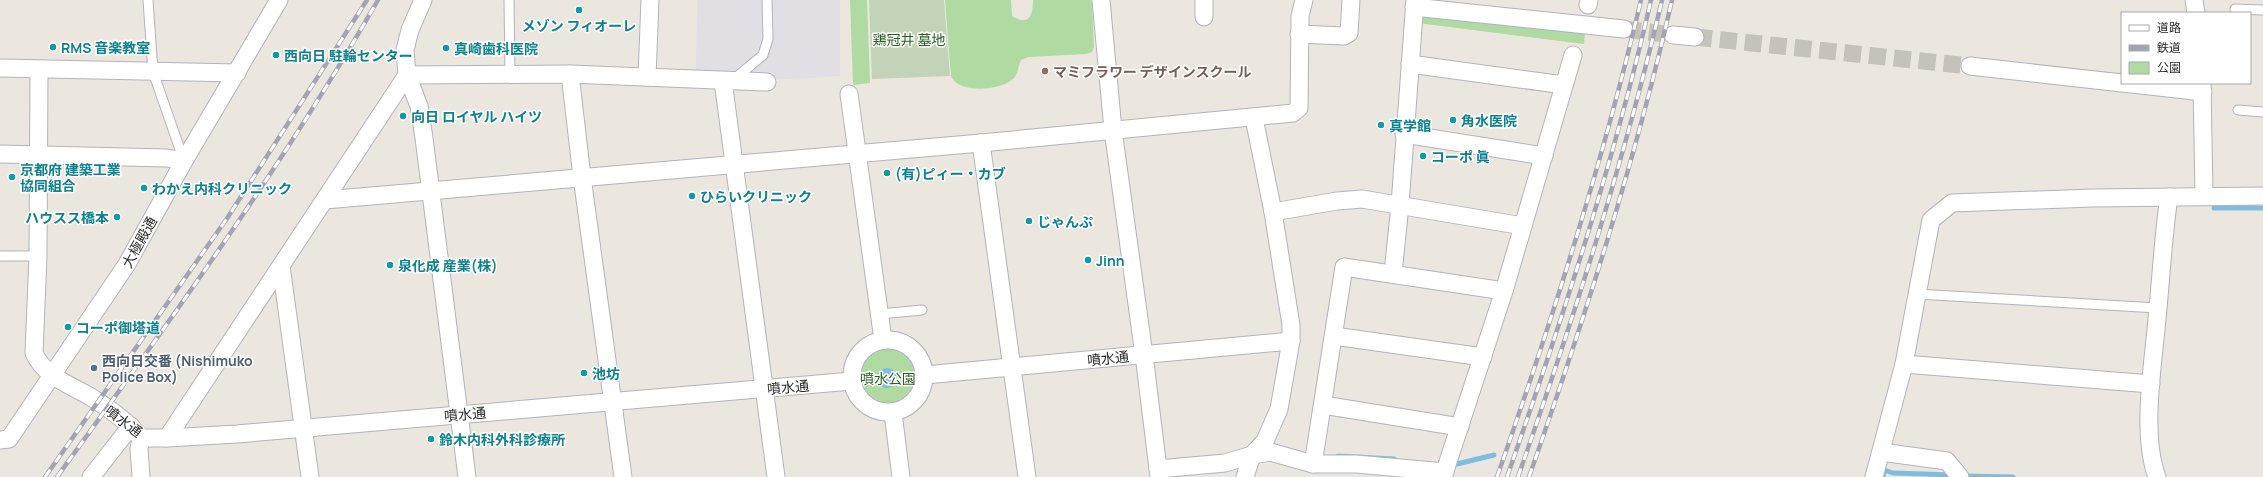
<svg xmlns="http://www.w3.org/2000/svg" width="2263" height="477" viewBox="0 0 2263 477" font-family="Manrope,'Noto Sans JP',sans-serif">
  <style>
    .industrial { fill: #e1dee4 }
    .green { fill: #afdba2 }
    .cemetery { fill: #c2d3b8 }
    .water { fill: #7ebce0 }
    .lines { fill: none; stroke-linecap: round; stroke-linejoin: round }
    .stream { stroke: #7ebce0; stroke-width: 5 }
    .minor-tunnel { stroke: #c5c1bb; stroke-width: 17; stroke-dasharray: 17 8; stroke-linecap: butt }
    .service-casing { stroke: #b2b3bd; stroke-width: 11 }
    .minor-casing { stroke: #b2b3bd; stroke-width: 19 }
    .service { stroke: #fff; stroke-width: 9 }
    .minor { stroke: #fff; stroke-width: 17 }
    .rail-casing { stroke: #a2a3b3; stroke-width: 4.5 }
    .rail { stroke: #fff; stroke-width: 3; stroke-dasharray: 9; stroke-linecap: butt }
    .culture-dot { fill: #0f9aa8; stroke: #fff; stroke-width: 1.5 }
    .education-dot { fill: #8d6e63; stroke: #fff; stroke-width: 1.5 }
    .service-dot { fill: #5c6f8a; stroke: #fff; stroke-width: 1.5 }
    .labels { text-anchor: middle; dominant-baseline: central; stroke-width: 3; stroke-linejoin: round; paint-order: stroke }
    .culture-label { font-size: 14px; font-weight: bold; fill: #0d838f; stroke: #fff; text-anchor: start }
    .park-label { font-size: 14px; fill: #295f23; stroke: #fff }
    .education-label { font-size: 14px; font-weight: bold; fill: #785e54; stroke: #fff; text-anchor: start }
    .street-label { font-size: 14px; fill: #2b2b2b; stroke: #fff }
    .service-label { font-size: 14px; font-weight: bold; fill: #4e5e75; stroke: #fff; text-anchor: start }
  </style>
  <rect width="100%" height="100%" fill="#ebe7df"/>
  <!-- industrial -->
  <path class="industrial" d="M697,0H840V76L773,80L696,74Z"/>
  <!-- green -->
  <g class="green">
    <path d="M850,0H867L870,83L853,85Z"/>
    <path d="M945,0H1011L1012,16C1030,27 1033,14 1033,0H1090L1092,1L1094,47L1092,52L1086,54L1029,57L1021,60C1018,66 1018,74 1014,78C1002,91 958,94 951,76Z"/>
    <path d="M1419,14L1585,33L1584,44L1418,23Z"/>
    <circle cx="888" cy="378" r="31"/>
  </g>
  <!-- cemetery -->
  <path class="cemetery" d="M869,0H944L950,76L872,79Z"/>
  <!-- water -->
  <circle class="water" cx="887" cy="378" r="10"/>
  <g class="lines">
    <!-- stream -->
    <g class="stream">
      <path d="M2214,208H2263"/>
      <path d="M1338,456L1394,459"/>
      <path d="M1449,464H1457L1494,455"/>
      <path d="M1883,476L1884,470L1893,473L1954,475"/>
      <path d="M1962,476L2013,477"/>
    </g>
    <!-- minor-tunnel -->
    <g class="minor-tunnel">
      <path d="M1624,29L1673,35"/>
      <path d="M1695,37L1970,66"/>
    </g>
    <!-- service casing -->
    <g class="service-casing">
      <g id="service">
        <path d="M148,0L153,72L184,161"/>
        <path d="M509,0L510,74"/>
        <path d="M2235,9L2263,10"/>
        <path d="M733,80L763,55L768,39L767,0"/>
        <path d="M2238,110L2263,112"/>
        <path d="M0,256H38"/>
        <path d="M1916,294L2158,308"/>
        <path d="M880,314L922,310"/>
      </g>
    </g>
    <!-- minor casing -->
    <g class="minor-casing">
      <g id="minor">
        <path d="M423,0L410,30L405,50L407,75L419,106L424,138L467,477"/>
        <path d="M1101,0L1113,130L1144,355L1159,477"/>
        <path d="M2194,0L2196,13"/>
        <path d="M1588,5L1589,0"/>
        <path d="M1414,7L1624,29"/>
        <path d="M1204,17V0"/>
        <path d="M1299,34L1344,36L1349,33L1351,0"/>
        <path d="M1673,35L1695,37"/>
        <path d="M1410,64L1564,85"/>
        <path d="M1970,66L2122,83"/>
        <path d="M0,68L237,73"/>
        <path d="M39,70L38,256L34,353C44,376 70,385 91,397C109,408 127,421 141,438H167L237,434L852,381"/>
        <path d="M570,74L582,177L623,477"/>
        <path d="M647,77L650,0"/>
        <path d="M723,81L776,477"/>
        <path d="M2123,83L2203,92"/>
        <path d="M2202,83L2204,196"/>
        <path d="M849,94L883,340"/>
        <path d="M1404,134L1544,156"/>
        <path d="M981,143L1027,477"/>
        <path d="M0,154L167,158L184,161"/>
        <path d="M325,200L981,143L1293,113L1299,108L1300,16L1304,0"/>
        <path d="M1273,212L1337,201L1362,199L1523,226"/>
        <path d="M281,266L310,477"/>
        <path d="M1393,273L1400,205L1415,0"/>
        <path d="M1334,336L1483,357"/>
        <circle cx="888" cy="376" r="36"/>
        <path d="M1904,364L2151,384"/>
        <path d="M925,375L1291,341"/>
        <path d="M1323,405L1460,427"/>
        <path d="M893,413L901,477"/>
        <path d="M167,438L407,75L570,74L767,82"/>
        <path d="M0,440L9,439L127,264L184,161L279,0"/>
        <path d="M1881,452L1947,461L1960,477"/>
        <path d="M1313,464L1344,267L1504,291"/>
        <path d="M1158,469L1225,463L1252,455L1270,452L1313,464H1356L1445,472"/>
        <path d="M91,477L131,426"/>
        <path d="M141,477L139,449L141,438"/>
        <path d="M1245,477L1252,455L1265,441L1279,409L1291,341V325L1273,212L1254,118"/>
        <path d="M1443,477L1504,291L1573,55"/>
        <path d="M1874,477L1904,364L1931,220L1952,203L2093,198L2263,196"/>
        <path d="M2157,477C2141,434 2153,365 2157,319C2161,279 2163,237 2169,197"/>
      </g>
    </g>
    <!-- service -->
    <use href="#service" class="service"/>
    <!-- minor -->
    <use href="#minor" class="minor"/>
    <!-- rail casing -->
    <g class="rail-casing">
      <g id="rail">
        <path d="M45,477L228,217L367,0"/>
        <path d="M57,477C169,322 283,166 378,0"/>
        <path d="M1497,477C1552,320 1603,162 1641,0"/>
        <path d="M1507,477C1562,320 1614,162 1651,0"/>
        <path d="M1518,477C1573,320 1624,162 1662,0"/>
        <path d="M1529,477C1584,320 1635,162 1672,0"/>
      </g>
    </g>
    <!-- rail -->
    <use href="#rail" class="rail"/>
  </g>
  <!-- markers -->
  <g class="culture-dot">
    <circle cx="579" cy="10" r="4"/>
    <circle cx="53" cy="47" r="4"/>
    <circle cx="446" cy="48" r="4"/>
    <circle cx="276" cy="55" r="4"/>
    <circle cx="403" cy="116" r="4"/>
    <circle cx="1453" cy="120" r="4"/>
    <circle cx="1381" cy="125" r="4"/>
    <circle cx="1423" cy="156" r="4"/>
    <circle cx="887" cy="173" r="4"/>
    <circle cx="12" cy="177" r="4"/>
    <circle cx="144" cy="188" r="4"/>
    <circle cx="692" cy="196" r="4"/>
    <circle cx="117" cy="217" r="4"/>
    <circle cx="1029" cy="221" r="4"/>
    <circle cx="1088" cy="260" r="4"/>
    <circle cx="390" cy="265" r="4"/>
    <circle cx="68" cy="327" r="4"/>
    <circle cx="584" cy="373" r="4"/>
    <circle cx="431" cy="439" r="4"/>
  </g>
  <circle class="education-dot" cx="1045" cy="71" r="4"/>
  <circle class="service-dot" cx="94" cy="368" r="4"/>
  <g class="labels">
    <!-- culture labels -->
    <g class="culture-label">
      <text x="579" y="25" text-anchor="middle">メゾン フィオーレ</text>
      <text x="61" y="47">RMS 音楽教室</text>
      <text x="454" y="48">真崎歯科医院</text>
      <text x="284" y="55">西向日 駐輪センター</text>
      <text x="411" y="116">向日 ロイヤル ハイツ</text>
      <text x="1461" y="120">角水医院</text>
      <text x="1389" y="125">真学館</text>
      <text x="1431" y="156">コーポ 眞</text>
      <text x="20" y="169">京都府 建築工業<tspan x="20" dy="16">協同組合</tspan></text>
      <text x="895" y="173">(有)ピィー・カブ</text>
      <text x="152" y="188">わかえ内科クリニック</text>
      <text x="700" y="196">ひらいクリニック</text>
      <text x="109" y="217" text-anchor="end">ハウスス橋本</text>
      <text x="1037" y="221">じゃんぷ</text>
      <text x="1096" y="260">Jinn</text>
      <text x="398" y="265">泉化成 産業(株)</text>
      <text x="76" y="327">コーポ御塔道</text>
      <text x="592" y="373">池坊</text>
      <text x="439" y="439">鈴木内科外科診療所</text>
    </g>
    <!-- park labels -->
    <g class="park-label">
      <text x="909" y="39">鶏冠井 墓地</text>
      <text x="888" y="378">噴水公園</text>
    </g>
    <!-- education labels -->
    <g class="education-label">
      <text x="1053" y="71">マミフラワー デザインスクール</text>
    </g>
    <!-- street labels -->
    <g class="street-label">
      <text transform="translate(139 242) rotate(-61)">大極殿通</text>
      <text transform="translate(1108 358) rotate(-6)">噴水通</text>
      <text transform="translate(788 387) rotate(-5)">噴水通</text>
      <text transform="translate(465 414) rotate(-5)">噴水通</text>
      <text transform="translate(124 421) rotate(37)">噴水通</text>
    </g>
    <!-- service labels -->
    <g class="service-label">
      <text x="102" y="360">西向日交番 (Nishimuko<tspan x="102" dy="16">Police Box)</tspan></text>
    </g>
  </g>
  <!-- legend -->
  <rect x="2121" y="12" width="130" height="72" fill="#ffffff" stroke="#aaaaaa"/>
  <rect x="2129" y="25" width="20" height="6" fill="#ffffff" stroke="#aaaaaa"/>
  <text x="2157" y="32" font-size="12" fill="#2b2b2b">道路</text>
  <rect x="2129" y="45" width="20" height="6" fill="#a2a3b3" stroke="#aaaaaa"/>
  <text x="2157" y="52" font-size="12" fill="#2b2b2b">鉄道</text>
  <rect x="2129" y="62" width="20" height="12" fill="#afdba2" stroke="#aaaaaa"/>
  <text x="2157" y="72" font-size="12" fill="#2b2b2b">公園</text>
</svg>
